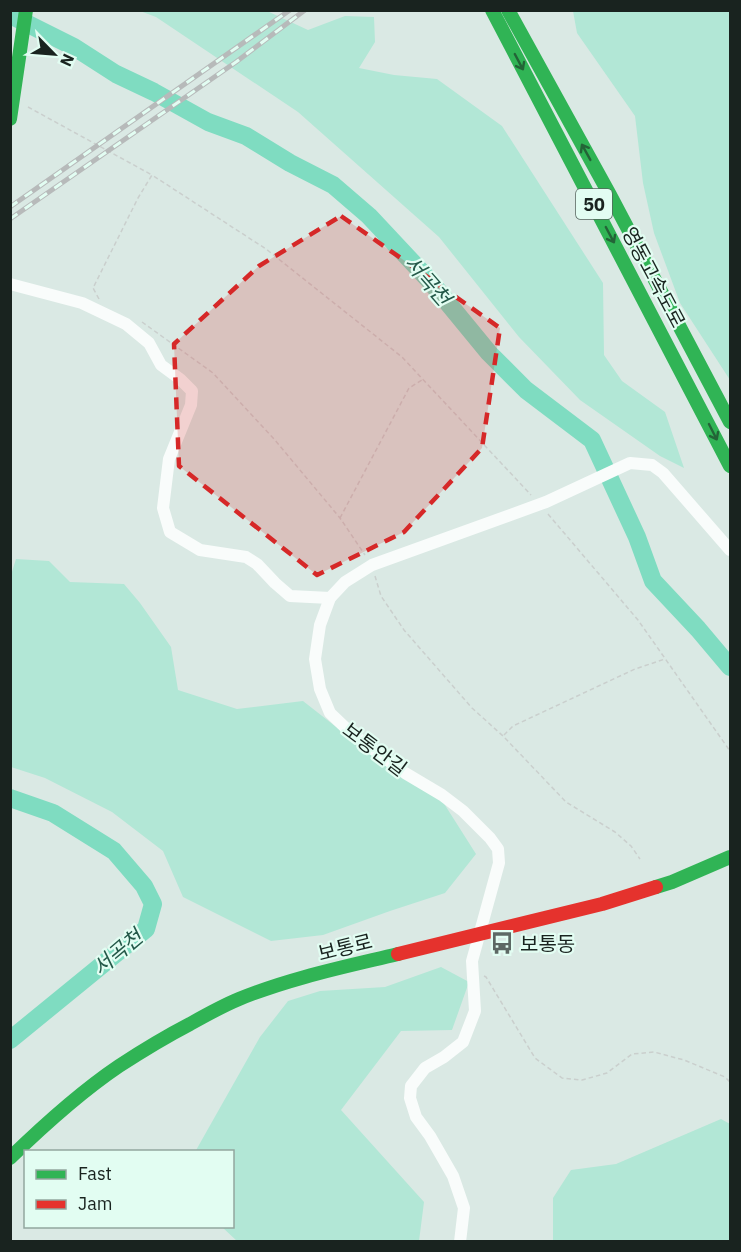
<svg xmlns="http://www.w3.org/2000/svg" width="741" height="1252" viewBox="0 0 741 1252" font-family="'IBM Plex Sans','Noto Sans KR',sans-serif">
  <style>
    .green { fill: #b2e7d6 }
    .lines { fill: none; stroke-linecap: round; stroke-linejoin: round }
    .river { stroke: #7fdcc1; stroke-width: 18 }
    .path { stroke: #cacfcd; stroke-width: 1.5; stroke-dasharray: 4.5 3; stroke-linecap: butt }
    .street { stroke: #f9fcfb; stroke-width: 12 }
    .fast { stroke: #30b455; stroke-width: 14 }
    .jam { stroke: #e5322d; stroke-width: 14 }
    .rail-casing { stroke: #b7baba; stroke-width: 5 }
    .rail { stroke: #e2fdf2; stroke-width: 3; stroke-dasharray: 9; stroke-linecap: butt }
    .oneway { stroke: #236437 }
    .marked { fill: #d62828; fill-opacity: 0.2; stroke: #d62828; stroke-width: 4.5; stroke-dasharray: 12 8; stroke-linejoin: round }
    .labels { text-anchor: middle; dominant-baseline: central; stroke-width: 4.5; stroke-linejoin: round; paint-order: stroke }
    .shield { fill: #e2fdf2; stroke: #55645e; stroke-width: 1.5 }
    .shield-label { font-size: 18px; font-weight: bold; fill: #19231f }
    .street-label { font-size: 20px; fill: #19231f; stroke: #e2fdf2 }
    .poi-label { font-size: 20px; fill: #19231f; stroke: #e2fdf2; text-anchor: start }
    .water-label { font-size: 21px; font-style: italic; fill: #245949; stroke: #e2fdf2 }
  </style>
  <rect width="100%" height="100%" fill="#dae9e4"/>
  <!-- green -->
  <g class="green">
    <path d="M140,11H267L308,30L345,16L374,17L375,42L359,68L394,75L437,79L502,126L603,283L604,355L622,381L665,412L684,468L660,456L580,400L519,337L439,237L298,112L156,17Z"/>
    <path d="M573,11H730V380L680,303L654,233L643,183L635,116L577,33Z"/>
    <path d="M16,559L49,561L70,582L124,584L140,603L171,647L178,690L237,709L303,701L391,770L443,802L476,854L445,893L390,911L323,935L271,941L183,897L163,851L112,812L45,778L11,767V575Z"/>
    <path d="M441,967L469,982L452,1030L401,1031L341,1110L424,1202L419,1241H237L222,1227L232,1226V1152H195L260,1037L288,1001L320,991L385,987Z"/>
    <path d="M721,1119L730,1124V1241H553V1198L571,1170L616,1164Z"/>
  </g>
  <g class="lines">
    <!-- river -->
    <g class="river">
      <path d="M10,15L74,47L116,74L154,92L208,122L246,136L290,163L333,185L369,216L429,280L489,353L526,390L592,440L637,537L653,581L698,629L730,667"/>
      <path d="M10,798L53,813L114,851L144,886L153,904L146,929L10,1040"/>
    </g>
    <!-- path -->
    <g class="path">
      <path d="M28,107L152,175"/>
      <path d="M99,299L93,288L138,198L152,175L266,249L402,357L531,495"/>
      <path d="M142,322L213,373L274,439L340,518L365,555"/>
      <path d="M548,514L638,620L730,751"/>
      <path d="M340,518L409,388L422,380"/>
      <path d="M375,576L381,596L404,630L472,708L503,736L566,802L615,832L631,846L640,859"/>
      <path d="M504,735L513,726L635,669L665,659"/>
      <path d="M484,976L486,977L535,1058L562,1078L582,1080L607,1073L632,1054L654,1052L684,1060L725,1077L730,1082"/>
    </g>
    <!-- street -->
    <g class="street">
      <path d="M10,284L82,303L126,324L149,343L161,365L180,379L192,391L191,405L169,459L163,508L170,532L200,550L246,557L257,564L275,583L290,596L330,598"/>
      <path d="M460,1242L464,1208L453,1176L430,1136L416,1117L410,1098L411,1086L425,1068L444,1057L463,1042L475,1011L472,961L499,863L498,849L490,838L463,811L442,795L405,773L351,733L330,713L320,689L315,659L320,625L330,598L345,582L372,565L546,502L630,463L652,465L663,473L730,550"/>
    </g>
    <!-- fast -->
    <g class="fast">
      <path d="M492,10L730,466"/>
      <path d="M508,10L610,195L730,422"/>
      <path d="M10,119L26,10"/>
      <path d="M656,887L672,882L730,857"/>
      <path d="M10,1158C44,1125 79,1093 119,1066C142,1051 165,1037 190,1024C206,1015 222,1006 239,999C290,978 344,967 398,954"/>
    </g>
    <!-- jam -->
    <path class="jam" d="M398,954L602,904L656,887"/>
    <!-- rail casing -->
    <g class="rail-casing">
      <g id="rail">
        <path d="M10,207L290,10"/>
        <path d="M10,219L236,62L305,10"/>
      </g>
    </g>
    <!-- rail -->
    <use href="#rail" class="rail"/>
  </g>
  <!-- one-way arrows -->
  <defs><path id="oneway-shaft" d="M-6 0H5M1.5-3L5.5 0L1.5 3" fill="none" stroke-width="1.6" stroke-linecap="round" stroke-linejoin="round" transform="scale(1.5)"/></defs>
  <g class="oneway">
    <use href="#oneway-shaft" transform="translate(519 62) rotate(62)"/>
    <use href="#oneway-shaft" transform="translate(586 152) rotate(-119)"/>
    <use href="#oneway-shaft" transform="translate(610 235) rotate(62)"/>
    <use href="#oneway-shaft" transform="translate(713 432) rotate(63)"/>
  </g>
  <!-- marked area -->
  <path class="marked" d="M341,216L500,328L482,448L404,532L317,575L179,466L174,344L259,266Z"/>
  <!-- icons -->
  <defs>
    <g id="bus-bare" transform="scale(1.8)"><path d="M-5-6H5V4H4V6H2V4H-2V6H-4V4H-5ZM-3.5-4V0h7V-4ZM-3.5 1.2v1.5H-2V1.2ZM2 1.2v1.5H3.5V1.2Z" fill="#5d6864" stroke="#e2fdf2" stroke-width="2.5" paint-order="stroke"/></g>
  </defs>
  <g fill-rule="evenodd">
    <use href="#bus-bare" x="502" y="943"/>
  </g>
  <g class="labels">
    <!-- shield labels -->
    <rect class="shield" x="576" y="189" width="36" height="30" rx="4.5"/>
    <g class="shield-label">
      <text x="594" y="204">50</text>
    </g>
    <!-- street labels -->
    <g class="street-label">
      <text transform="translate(654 277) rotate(62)">영동고속도로</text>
      <text transform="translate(375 749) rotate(37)">보통안길</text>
      <text transform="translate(345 947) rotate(-14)">보통로</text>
    </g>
    <!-- poi labels -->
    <g class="poi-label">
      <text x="520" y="943">보통동</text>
    </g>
    <!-- water labels -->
    <g class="water-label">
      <text transform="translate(428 280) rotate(49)">서곡천</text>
      <text transform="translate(117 952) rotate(-40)">서곡천</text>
    </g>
  </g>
  <!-- border -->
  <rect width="741" height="1252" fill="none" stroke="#19231f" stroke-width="24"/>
  <!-- legend -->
  <rect x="24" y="1150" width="210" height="78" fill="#e2fdf2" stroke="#92a69e" stroke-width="1.5"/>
  <rect x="36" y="1170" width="30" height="9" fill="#30b455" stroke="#92a69e" stroke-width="1.5"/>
  <text x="78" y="1180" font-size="18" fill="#19231f">Fast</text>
  <rect x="36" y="1200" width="30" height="9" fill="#e5322d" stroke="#92a69e" stroke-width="1.5"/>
  <text x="78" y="1210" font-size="18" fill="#19231f">Jam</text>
  <!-- north arrow -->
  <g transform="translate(54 54) rotate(115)" stroke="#e2fdf2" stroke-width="4.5" paint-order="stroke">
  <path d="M0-4.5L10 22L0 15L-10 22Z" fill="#19231f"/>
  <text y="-9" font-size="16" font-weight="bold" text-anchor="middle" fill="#19231f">N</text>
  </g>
</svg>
